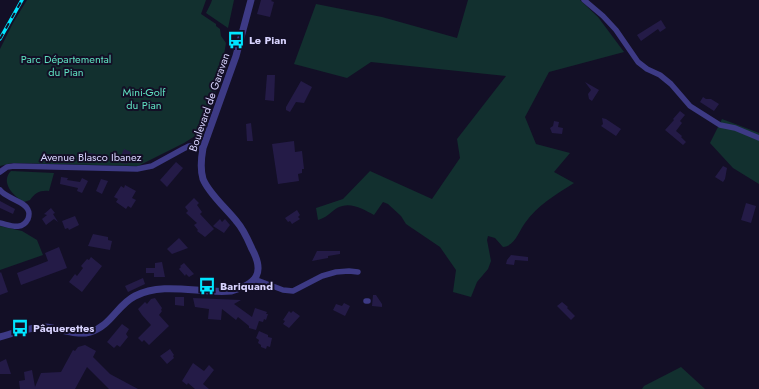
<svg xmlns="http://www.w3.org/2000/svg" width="759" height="389" viewBox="0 0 759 389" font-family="Jost,sans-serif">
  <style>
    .green { fill: #12302f }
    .building { fill: #241b47 }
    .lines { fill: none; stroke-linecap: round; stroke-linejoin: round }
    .minor { stroke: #3d3a85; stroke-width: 5.5 }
    .tertiary { stroke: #3d3a85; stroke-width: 7 }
    .rail-casing { stroke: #00e5ff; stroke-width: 3.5 }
    .rail { stroke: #130f26; stroke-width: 2; stroke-dasharray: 6; stroke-linecap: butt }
    .labels { text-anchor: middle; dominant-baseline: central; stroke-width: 4; stroke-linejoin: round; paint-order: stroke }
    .poi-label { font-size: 11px; font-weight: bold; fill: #d9d4ff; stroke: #130f26; text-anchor: start }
    .park-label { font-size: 11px; fill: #5fe0c0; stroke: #130f26 }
    .street-label { font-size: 11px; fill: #d9d4ff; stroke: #130f26 }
  </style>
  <rect width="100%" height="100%" fill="#130f26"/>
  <!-- green -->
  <g class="green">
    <path d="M27,0H206L201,14L216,24V26L220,29L221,36L226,43L219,83L203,131L184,143L138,166L12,163L0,166V49L13,23Z"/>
    <path d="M212,0H234L228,28L206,13L211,3Z"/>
    <path d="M468,0H580L598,17L624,52L549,72L525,117L536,144L570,153L554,172L574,183C555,195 538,205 525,223C519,231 515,246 503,247L495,238L488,236L487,240L491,261L488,269L477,282L471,297L453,292L456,270L440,247L406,224L401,216L388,204L383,202L374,215C363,209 350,201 337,208C331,212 326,218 318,220L316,208L343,199L370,171L432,199L460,158L457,139L506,76L371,62L347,78L294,64L316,4L382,17L457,38Z"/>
    <path d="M722,119L759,133V184L733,168L710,143Z"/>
    <path d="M11,171L54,173L49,191C40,190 35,193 30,200L24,202C13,196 0,182 11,171Z"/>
    <path d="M0,226L22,231L37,240L43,255L0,270Z"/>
    <path d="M681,367L705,389H642L644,386Z"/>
  </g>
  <!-- building -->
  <g class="building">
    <path d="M261,0H272L271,1L274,2L270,17L257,14Z"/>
    <path d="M661,20L666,28L660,32L658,29L641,41L637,35Z"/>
    <path d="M267,75H275L274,101L265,100Z"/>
    <path d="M301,81L312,87L304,103L296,102L290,112L286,110V107Z"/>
    <path d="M585,82L599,90L592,101L589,99L588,94L591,90Z"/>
    <path d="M703,97L706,99H711L719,104L714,111L700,102Z"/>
    <path d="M680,111L685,115L680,121L682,123L676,131L682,136L679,140L681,137L686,142L683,145L665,130L674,120L673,119Z"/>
    <path d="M602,118L606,119L621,129L616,136L601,126L603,124Z"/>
    <path d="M554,121L559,122L558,127L563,128L562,134L552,133L550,128L553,126Z"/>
    <path d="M251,123L253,141H247L246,124Z"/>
    <path d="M294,141L295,152L302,151L304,169H302V173L298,174L299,181L278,184L272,144Z"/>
    <path d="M124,149L131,152L127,164L121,163L123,159L120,158Z"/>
    <path d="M86,153L96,154V162H86Z"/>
    <path d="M176,162L183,168L167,187L160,180Z"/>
    <path d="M723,166L727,168L725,179L723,182L715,177Z"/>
    <path d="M61,177L68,178L67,180L80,182L82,178L88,181L82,193L77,191L78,188L60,184Z"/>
    <path d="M101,179L108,181L102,194L96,191Z"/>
    <path d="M125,185L136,191L132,198L136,200L131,208L128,206L126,209L116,202L118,199L114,197L121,186L124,188Z"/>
    <path d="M194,198L199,203L197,205L202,212L200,214L214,229L205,237L197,231L198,230L194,225L197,223L186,213L188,211L185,207Z"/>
    <path d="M0,201L15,209L13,214L0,208Z"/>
    <path d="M746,203L756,206L751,223L741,220Z"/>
    <path d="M51,208L55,213L53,214L58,222L54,219L46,225L42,219L47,215L44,214Z"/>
    <path d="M297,210L300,215L298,217L300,219L292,224L290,221L288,222L285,218Z"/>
    <path d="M75,216L79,225L69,230L68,228L65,229L62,221Z"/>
    <path d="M220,219L222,222L225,219L230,225L224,233L213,226Z"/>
    <path d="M93,234L108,237V240L112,241L110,250L88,246Z"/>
    <path d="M179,238L188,248L172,254L167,249Z"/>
    <path d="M59,247L67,268L21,285L17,273L48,261L45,253Z"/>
    <path d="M317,251H340V254L328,256V258L312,261Z"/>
    <path d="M511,255L528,257V261L515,260L514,265L506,264L507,260Z"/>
    <path d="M91,257L102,266L82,292L69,282L75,274L77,276L83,268L81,266L87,259L89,260Z"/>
    <path d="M162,262L165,277H154V273H146V268H155V263Z"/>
    <path d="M184,263L194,274L189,277L186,274L185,276L179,269L181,267L180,266Z"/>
    <path d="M1,272L8,292L0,295V273Z"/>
    <path d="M143,278L145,284L128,292L125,286Z"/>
    <path d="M373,295H376L382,304V307L372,306Z"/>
    <path d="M175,297H184V306L175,305Z"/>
    <path d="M155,298L162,308L161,310L162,311L159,315L169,326L149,345L144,340L142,342L138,338L151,325L142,315L138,309L145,302L147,304L151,299Z"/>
    <path d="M193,298L241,300L234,304L252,317L255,308L267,312L266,314H268L266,320L264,319L263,322L259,321L256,330L249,328V326L238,317L236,320L222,309L221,320L208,319L209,309L195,307Z"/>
    <path d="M562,302L568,307L567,308L575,316L571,320L557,306Z"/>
    <path d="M344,303L350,306L345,316L333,310L336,304L342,306Z"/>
    <path d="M289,311L291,313L293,311L300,316L289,328L283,324L285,321L283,320Z"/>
    <path d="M122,324L129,329L126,334L128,337L120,347L117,345L114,348L107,342Z"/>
    <path d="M259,331L268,335V337L272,338L270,347L267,346L266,349L261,347V345L258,343L259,340L256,338Z"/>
    <path d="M85,345L96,351L93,357L110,374L138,389H109L87,367L75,389H20L19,381L25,380L24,372L32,370L35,387L41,373L61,372L73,350L75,351L78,347Z"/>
    <path d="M170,349L174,355L173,356L174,358L167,364L160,356Z"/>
    <path d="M6,359L11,374H0V362Z"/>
    <path d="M193,363L204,371L209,365L214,370L203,384L209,389H195L188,383L187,385L182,381Z"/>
  </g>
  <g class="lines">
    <!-- minor -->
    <g class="minor">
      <path d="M584,0L603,16L616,30L638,62L647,69L660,75L671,84L690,106L720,125L735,128L759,138"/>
      <path d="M0,172L7,167L14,166L137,169L152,166L183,149L189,146L203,148"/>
      <path d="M0,190C7,199 25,201 28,210C30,213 29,216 28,219C22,231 10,225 0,223"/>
      <path d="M254,279L283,290L293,291L322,276L336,272L349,271L358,272"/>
      <path d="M366,301H368"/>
    </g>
    <!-- tertiary -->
    <path class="tertiary" d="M0,337C14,333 30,327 45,327C60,328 75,336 90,332C111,326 117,305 135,296C164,281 200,294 231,291C257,284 265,273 252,249C248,240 244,230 237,222C227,209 209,194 203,179C200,169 201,159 203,148L236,56L251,0"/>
    <!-- rail casing -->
    <g class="rail-casing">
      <path id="rail" d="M0,39L22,0"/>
    </g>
    <!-- rail -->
    <use href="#rail" class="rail"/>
  </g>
  <!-- icons -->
  <defs>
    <g id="bus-bare" transform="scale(1.38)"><path d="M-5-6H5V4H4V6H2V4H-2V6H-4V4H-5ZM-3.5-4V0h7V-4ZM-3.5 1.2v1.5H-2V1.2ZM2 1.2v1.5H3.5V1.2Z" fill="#00e5ff" stroke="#130f26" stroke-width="2.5" paint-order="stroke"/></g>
  </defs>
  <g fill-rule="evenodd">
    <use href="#bus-bare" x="236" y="40"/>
    <use href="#bus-bare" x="207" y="286"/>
    <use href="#bus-bare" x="20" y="328"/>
  </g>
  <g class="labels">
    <!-- poi labels -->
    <g class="poi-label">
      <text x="249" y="40">Le Pian</text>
      <text x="220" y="286">Bariquand</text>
      <text x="33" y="328">Pâquerettes</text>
    </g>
    <!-- park labels -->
    <g class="park-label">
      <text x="66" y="59">Parc Départemental<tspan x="66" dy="13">du Pian</tspan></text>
      <text x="144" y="92">Mini-Golf<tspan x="144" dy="13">du Pian</tspan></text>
    </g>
    <!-- street labels -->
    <g class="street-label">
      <text transform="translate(209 102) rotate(-71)">Boulevard de Garavan</text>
      <text x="91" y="157">Avenue Blasco Ibanez</text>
    </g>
  </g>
</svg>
